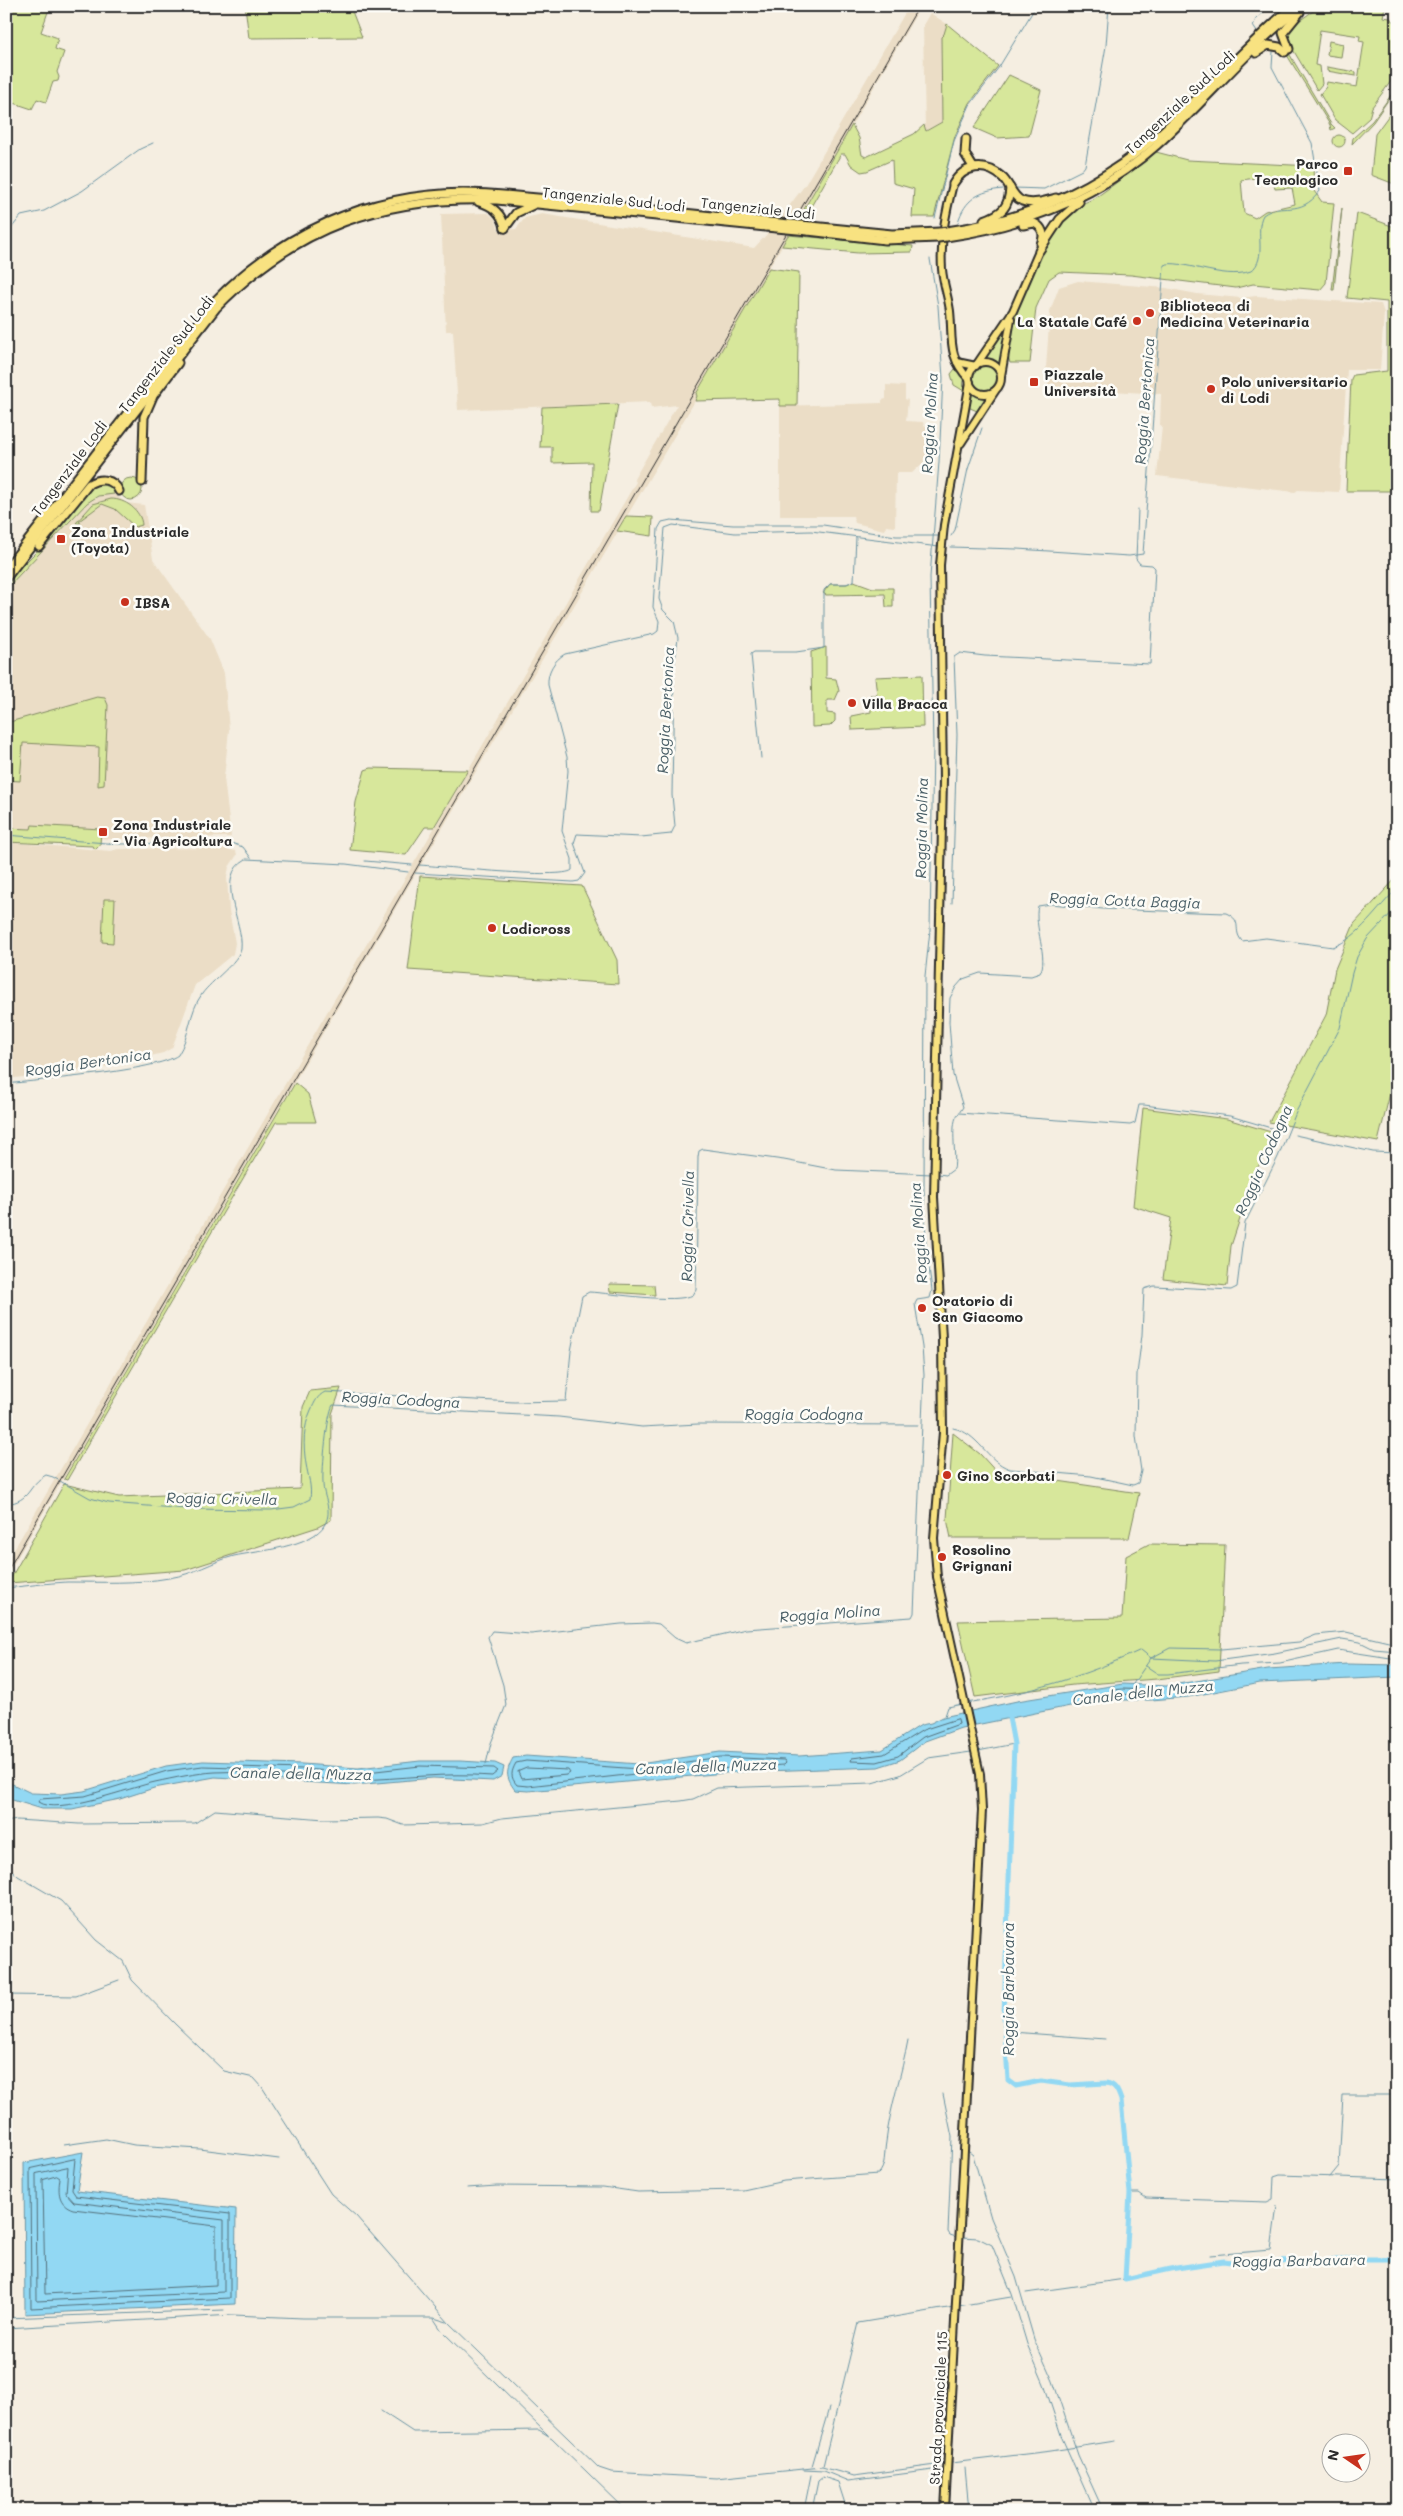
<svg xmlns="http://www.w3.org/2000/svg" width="1403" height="2516" viewBox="0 0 1403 2516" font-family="Mali,sans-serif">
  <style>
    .built { fill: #ebddc6 }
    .green { fill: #d7e79b; stroke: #818963; fill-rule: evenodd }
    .water { fill: #92d8f3; stroke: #6993a3 }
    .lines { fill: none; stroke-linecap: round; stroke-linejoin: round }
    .shore { stroke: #54707b; stroke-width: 1 }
    .stream { stroke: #6993a3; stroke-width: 1 }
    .canal { stroke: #92d8f3; stroke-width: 5 }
    .major-casing { stroke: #2b2b2b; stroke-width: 10 }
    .highway-casing { stroke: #2b2b2b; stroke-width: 11 }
    .major { stroke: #f8e281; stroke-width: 6 }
    .highway { stroke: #f8e281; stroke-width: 7 }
    .rail { stroke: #2b2b2b; stroke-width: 1 }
    .highway-bridge-casing { stroke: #2b2b2b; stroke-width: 11; stroke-linecap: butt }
    .highway-bridge { stroke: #f8e281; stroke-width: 7 }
    .poi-dot { fill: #c8321e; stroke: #fdfcf7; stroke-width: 2 }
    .labels { text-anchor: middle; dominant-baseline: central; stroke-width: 5; stroke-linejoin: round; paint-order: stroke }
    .street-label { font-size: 14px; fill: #2b2b2b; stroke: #fdfcf7 }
    .poi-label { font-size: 14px; font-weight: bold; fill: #2b2b2b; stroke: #fdfcf7; text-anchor: start }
    .water-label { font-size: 15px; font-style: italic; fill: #4a5f67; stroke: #fdfcf7 }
  </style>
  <rect width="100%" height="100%" fill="#f5eee1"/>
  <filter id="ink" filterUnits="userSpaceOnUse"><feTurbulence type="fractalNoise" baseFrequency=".02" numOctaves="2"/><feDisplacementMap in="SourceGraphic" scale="10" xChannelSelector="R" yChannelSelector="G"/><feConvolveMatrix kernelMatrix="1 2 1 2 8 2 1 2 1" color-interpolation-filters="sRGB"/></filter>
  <g filter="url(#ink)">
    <!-- built -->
    <g class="built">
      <path d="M909,6H921L696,394L697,396L695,401L422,863L6,1577V1562L13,1551L636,482L634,479L677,405L651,408L650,402L458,410L453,331H446L441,214L488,213L495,219L499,230L516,229L525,218L542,214L754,248L770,231L778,233L773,227L805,185Z"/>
      <path d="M930,13L947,24L945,34L941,37L942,122L925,131L923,25Z"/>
      <path d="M1078,281L1166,288L1197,294L1241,298L1256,296L1381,304L1384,313L1380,370H1347L1339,492L1298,490L1295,492L1157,476L1162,426L1160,425L1161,394L1047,387L1049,369L1046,368L1050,311L1059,287Z"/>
      <path d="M886,385L905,386V399L908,400L906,421L923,422L924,426H929L928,458L912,473H896L895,527L886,526L884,530L855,523L853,516H780V406L882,403V400L886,399Z"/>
      <path d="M103,494H114L126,503L144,505L153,559L210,639L224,673L229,730L224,778L231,837L108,839L101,838V829L32,825V829L6,828V589L87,503Z"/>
      <path d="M6,842L111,851L118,849L222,848L236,851L237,855L229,867L227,877L229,911L235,943L233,954L195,985L172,1048L163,1053L101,1068L6,1079Z"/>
    </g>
    <!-- green -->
    <g class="green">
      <path d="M6,6H50L41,32L58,38L55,49L64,52L57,72L59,77L58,81L53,82L46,102L37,99L32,109L14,103L6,124Z"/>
      <path d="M245,6H350L362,37L249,38Z"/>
      <path d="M1320,6H1385L1383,17L1390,18L1397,24V73L1372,107L1369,118L1352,133L1335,120L1320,94L1326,87L1327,82L1357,87L1364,42L1359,41L1360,36L1320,30L1315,65L1320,66L1322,84L1317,90L1289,43L1286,34L1288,29Z"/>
      <path d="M947,24L998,66L970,103L955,136L934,217H912L914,189L893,183L892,160L867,171L861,172L851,165L845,154H841L809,210L804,209L852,125L859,138L862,155L866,157L914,134L924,125L926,131L942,122L941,37L944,34Z"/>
      <path d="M1329,41L1343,44L1341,57L1327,55Z"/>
      <path d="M1284,45L1331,124L1335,128L1331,130L1330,125L1282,47Z"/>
      <path d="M1327,67L1356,72V76L1327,71Z"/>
      <path d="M1009,75L1041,90L1029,136L997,138L974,128Z"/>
      <path d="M1397,87L1373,122L1352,144L1353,138L1372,121Z"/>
      <path d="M1397,104V185L1371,175L1375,134Z"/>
      <circle cx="1339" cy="141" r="6"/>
      <path d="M1156,152L1187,160L1313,166L1314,191L1322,202L1334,203L1326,283L1320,290L1253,284L1236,288L1131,275L1059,272L1049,279L1036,308L1030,363H1010C998,326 1045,238 1071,211C1077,205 1087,202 1095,198C1116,184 1136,167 1156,152ZM1272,176L1275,189L1292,188L1295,204L1265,211L1255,218L1244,213L1241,180Z"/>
      <path d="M1342,208L1334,290H1332Z"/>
      <path d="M1357,213L1397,228V491H1346L1351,379L1353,375L1387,371V302L1347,298Z"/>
      <path d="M788,235L913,246L912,252L858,253L782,246Z"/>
      <path d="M769,268L799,272L797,406H780V399L695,401L697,396L696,394Z"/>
      <path d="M1006,328L1000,365L991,360L983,359Z"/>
      <circle cx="985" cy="378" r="13"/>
      <path d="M955,369L958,370L963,379L964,391L954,385L951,374Z"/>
      <path d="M969,390L978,396L987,397L977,411L968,407Z"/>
      <path d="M618,404L599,511H591L592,462L552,463V447H540L542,407Z"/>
      <circle cx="131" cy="489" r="11"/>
      <path d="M107,482L114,488V494L98,496L87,503L6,589V582L42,546L89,488L95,484Z"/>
      <path d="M111,499C125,499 141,510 142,525L135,527L115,509L102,504L79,521L81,524L76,523L93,504Z"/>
      <path d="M626,516L653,517L652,536L617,531Z"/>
      <path d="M854,581L873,588H893V607H886L885,594L826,595L823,593L830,584H847Z"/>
      <path d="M826,647V678L836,679L839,691L835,700H827V713L835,714V721L830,726L812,727L811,652Z"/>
      <path d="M922,675L923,727L852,730L851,716L871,712L870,695H877L875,677Z"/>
      <path d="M97,697L105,698L108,705L104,785L98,786L99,747L23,743L20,781L6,780V723Z"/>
      <path d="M371,768L458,770H468L434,827H425L406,855L350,850L356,802L365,770Z"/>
      <path d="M32,825L101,829L100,845L96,849L92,846L6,842V828L31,829Z"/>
      <path d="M420,876L582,886L617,960L618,984L408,970Z"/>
      <path d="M1397,877V1065L1378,1142L1269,1122L1326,1015L1335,969L1354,924Z"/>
      <path d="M104,899H115L113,943L102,942Z"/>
      <path d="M295,1083L308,1094L316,1122H276L67,1480L64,1479Z"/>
      <path d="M1143,1108L1227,1119L1278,1134L1256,1170L1231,1246L1227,1286L1163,1279L1171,1218L1133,1206Z"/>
      <path d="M609,1284L654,1285L655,1295L610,1292Z"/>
      <path d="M341,1388L332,1414L331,1520L318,1527L185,1570L8,1583L64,1484L119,1497L300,1489L303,1407L310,1391Z"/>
      <path d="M953,1433L980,1454L1000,1476L1051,1480L1139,1493L1129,1538H951L947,1519Z"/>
      <path d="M1149,1544L1225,1545L1219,1671L1157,1679L1073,1685L975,1697L958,1621L1122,1618L1126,1556Z"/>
    </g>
    <!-- water -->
    <g class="water">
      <path d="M1347,1664L1397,1665V1677L1260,1683L1188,1697L1151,1700H1100L961,1728L925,1741L900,1760L878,1767L736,1772L528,1791L515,1790C505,1777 506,1771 513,1758L526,1756L639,1764L720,1752L799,1756L882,1750L921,1725L931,1723L943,1717L1017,1701L1123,1684L1166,1686L1268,1669Z"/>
      <path d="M203,1761L302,1764L358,1768L420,1761H460L495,1763L504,1767L502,1776L493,1781L433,1778L354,1785L215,1777L154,1788L120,1799L72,1809H42L6,1798V1781L31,1793L61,1794L84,1791L166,1766Z"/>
      <path d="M83,2152L77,2191L236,2209L235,2304L25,2314L24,2163Z"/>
    </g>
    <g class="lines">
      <!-- shore -->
      <g class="shore">
        <path d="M1123,1689L1146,1690L1148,1693L1145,1695L1114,1694L1115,1690Z"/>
        <path d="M958,1719L959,1724L923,1737L898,1756L877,1762L851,1761L852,1758L884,1754L923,1730Z"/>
        <path d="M721,1757L784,1760L786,1763L784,1765L644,1773L528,1786L517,1785C510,1777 511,1772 516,1763L526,1761L639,1769Z"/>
        <path d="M203,1766L302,1769L358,1773L420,1766L494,1768L498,1771L492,1776C444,1772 402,1779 355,1780C309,1781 262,1769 215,1772C196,1773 174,1778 155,1782C132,1787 57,1816 38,1802L40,1799L85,1796L167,1771Z"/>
        <path d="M527,1768L568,1770L570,1773L567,1775L521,1779L518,1772Z"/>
        <path d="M75,2159L72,2190L76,2196L230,2214V2298L31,2308L30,2169Z"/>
        <path d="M68,2167L66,2193L74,2202L224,2220V2292L37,2301L36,2174Z"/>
        <path d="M57,2176L60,2178C58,2192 58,2204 73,2209L216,2226V2285L45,2294L43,2180Z"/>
      </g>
      <!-- stream -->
      <g class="stream">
        <path d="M1257,32L1253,26L1256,19L1270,6"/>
        <path d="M1014,188L1044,189L1082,170L1085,166L1106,46L1109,6"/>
        <path d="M935,218L954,141L970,105L999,67L1036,6"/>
        <path d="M958,222C965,199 979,191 1003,189"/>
        <path d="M6,235L21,216L44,211L61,202L82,191L140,149L153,143"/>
        <path d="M951,536L955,530L968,469L982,428"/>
        <path d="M950,547L1017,549L1129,556L1143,554L1164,265C1179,258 1223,281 1251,271C1268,258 1254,231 1263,215C1282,201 1299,219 1320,191L1312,143L1272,67L1273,52"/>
        <path d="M761,758L751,654L754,652H796L824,648V590L830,584H846L854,581L856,537"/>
        <path d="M6,835L119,844L231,843L243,847L251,858"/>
        <path d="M365,861L412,865"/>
        <path d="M419,865C441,866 562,880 572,870V859L562,831L568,771L567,757L548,685C547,672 554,660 565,654L654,634L658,631L659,621L653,607L658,529L662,522L671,520L733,525H823L896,536H940"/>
        <path d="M415,873L573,882L579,881L585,873L574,843L577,834L641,837L671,834L675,826L672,795L674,669L678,638L674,621L663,610L659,599L665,528L673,525L735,533L811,531L939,547"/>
        <path d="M952,903L957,735L954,657L960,653L985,656L1150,664L1155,568L1152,565L1140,564L1136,559L1138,509"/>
        <path d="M6,1084C39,1080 157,1071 178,1055C190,1036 189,1012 202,994C211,981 239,962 241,948C244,922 213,877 246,859L346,864L408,872"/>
        <path d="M959,1113L963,1107L953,1075L949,1022L950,998L956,987L963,979L980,973L1031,976L1040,973C1049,959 1033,925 1038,906L1051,904L1103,909L1226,913C1244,921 1232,930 1242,941L1266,938L1333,947C1360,937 1377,908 1397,889"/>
        <path d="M1295,1135L1373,1152L1397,1153"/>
        <path d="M938,1174L946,1175L954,1169C957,1154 949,1122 959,1113L1130,1125L1135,1123L1139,1105H1144L1230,1116L1278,1130"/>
        <path d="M953,1428C979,1433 986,1461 1010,1469L1091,1476L1133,1485L1138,1483L1141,1471L1136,1436L1137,1374L1142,1335L1144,1289L1154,1286L1231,1290L1237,1287L1245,1223L1278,1157L1297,1110L1340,1028L1352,973L1357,957L1367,939L1397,907"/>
        <path d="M6,1504C32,1501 27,1485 46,1475L53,1477L90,1498L109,1503L187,1509L271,1510L294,1507L310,1499C312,1487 308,1476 306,1464C303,1445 303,1428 311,1410C315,1402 317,1396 325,1392L514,1402L566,1401L571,1351L582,1296L589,1292C611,1293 676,1304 693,1295L696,1290L698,1157L699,1151L703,1149L784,1160L836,1170L932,1174"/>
        <path d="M6,1588C26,1586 47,1583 67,1582C101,1582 136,1584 169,1578C195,1574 211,1562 234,1556C257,1551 313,1547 325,1524C333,1509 323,1498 323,1483C322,1469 327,1415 333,1405L559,1417L642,1427L698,1424L918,1425"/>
        <path d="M1146,1666L1158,1674H1168L1241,1665L1280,1663L1338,1650L1397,1659"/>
        <path d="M1133,1684L1151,1658L1170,1648L1221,1649L1299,1642L1316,1635L1346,1632L1397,1644"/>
        <path d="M966,1703C1027,1694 1085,1676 1141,1650L1151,1658L1215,1661L1275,1653L1342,1639L1360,1642L1374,1649L1397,1651"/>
        <path d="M945,1716L948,1707L962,1704"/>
        <path d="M978,1751L1014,1744"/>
        <path d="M486,1764L491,1743L506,1705L503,1685L488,1637L492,1631L531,1634L621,1624L652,1623L659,1624L675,1638L686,1643L746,1629L912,1617L914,1613L924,1375L922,1347L915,1304L917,1300L930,1298L932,1290L926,1245L924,1189L925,976L930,930L933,746L930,577L939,462L943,378L938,306L930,259"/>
        <path d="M6,1822L17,1820L79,1824L195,1823L215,1810L324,1819L378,1818L387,1819L403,1825L483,1823L502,1818L681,1801L693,1799L717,1788L872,1783L900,1775L928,1758L971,1752"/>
        <path d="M6,1865L18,1876L61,1901L96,1940L123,1961L132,1980L175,2024L224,2071L254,2078L262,2087L331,2194L356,2216L449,2323L599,2468L611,2472L716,2478L822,2467L854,2476L944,2464"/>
        <path d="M6,1995L76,1996L119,1980"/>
        <path d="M1012,2032L1105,2039"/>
        <path d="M943,2094L952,2137L948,2232L950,2235L956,2237"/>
        <path d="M64,2145L106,2139L134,2145L200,2149L279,2159"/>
        <path d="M969,2152L973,2155L991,2218L1016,2277L1034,2339L1053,2381L1078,2455L1103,2510"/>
        <path d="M1330,2177L1339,2166L1343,2095H1397"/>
        <path d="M467,2188L497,2186L603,2187L638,2192L743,2190L784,2181L878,2174C886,2168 884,2152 886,2142C890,2107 902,2074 908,2040"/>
        <path d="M1130,2193H1139L1146,2198L1267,2202L1273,2199L1274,2177L1280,2175L1397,2179"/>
        <path d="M962,2237L978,2238L992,2245L1012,2294L1027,2344L1044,2384L1062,2438L1094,2510"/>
        <path d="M1211,2255L1271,2250L1277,2206"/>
        <path d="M1026,2293L1125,2279"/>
        <path d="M958,2306L1011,2297"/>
        <path d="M6,2318L224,2310"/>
        <path d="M434,2319L442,2331L548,2435"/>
        <path d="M6,2328L233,2315L303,2318H434L447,2322"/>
        <path d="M381,2411L413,2432L539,2430L552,2438L626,2510"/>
        <path d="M951,2463L1051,2451L1115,2441"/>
        <path d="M812,2466L829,2408"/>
        <path d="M823,2466L858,2323L954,2307"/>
        <path d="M965,2468L969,2510"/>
        <path d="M803,2470L824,2471L848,2481L941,2469"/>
        <path d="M804,2510L811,2475"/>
        <path d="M812,2510L818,2481L823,2477L838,2482L847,2510"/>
      </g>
      <!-- canal -->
      <path class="canal" d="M1008,1712L1014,1744L1004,2015L1008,2080L1016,2086L1041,2081L1070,2085L1106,2083C1115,2084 1118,2091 1121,2100L1130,2193L1125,2279L1170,2269L1224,2261L1245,2264L1296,2261L1314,2263L1336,2259H1397"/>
      <!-- major casing -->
      <g class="major-casing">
        <g id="major">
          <path d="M953,184C946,212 940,240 942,269C943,283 948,296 950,311C953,339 947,356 969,379"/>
          <path d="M957,362L976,366"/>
          <circle cx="985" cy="378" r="16"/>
          <path d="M977,364L1013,311L1039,251"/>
          <path d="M1001,376L1011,319"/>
          <path d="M961,443L995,391"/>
          <path d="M945,2510L982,1810L980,1774L937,1577L934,1538L943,1432L942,1338L934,1197L943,780L940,565L944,525L970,382"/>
        </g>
      </g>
      <!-- highway casing -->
      <g class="highway-casing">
        <g id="highway">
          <path d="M1289,49L1283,33L1300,12"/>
          <path d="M1256,53L1268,45L1279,47L1285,52"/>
          <path d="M966,139L965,154L973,167"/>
          <path d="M953,184C964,165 985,162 1002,177C1010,184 1012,197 1022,201C1033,205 1045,201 1056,198"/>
          <path d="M479,202C493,206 502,213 505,228"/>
          <path d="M984,220C1002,214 1009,207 1010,188"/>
          <path d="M1023,225L1034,223C1043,227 1045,235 1041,244"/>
          <path d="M811,226L892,234L940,232"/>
          <path d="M505,228L516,213L533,205"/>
          <path d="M808,231L885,240L938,238"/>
          <path d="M947,231C1025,220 1095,190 1155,138C1203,96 1244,47 1293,6"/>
          <path d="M946,237C1023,226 1098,198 1157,145C1207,100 1249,47 1302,6"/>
          <path d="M1039,251L1060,219L1079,202"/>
          <path d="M142,482L144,417L153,396L178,363"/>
          <path d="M39,546L89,484C100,478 113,478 119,491"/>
          <path d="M6,569L214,302C280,234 367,194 463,193C503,193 544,199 584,203C645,209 706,215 768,222"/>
          <path d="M6,578L216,308C296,226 384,196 497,200L766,227"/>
        </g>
      </g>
      <!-- major -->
      <use href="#major" class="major"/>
      <!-- highway -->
      <use href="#highway" class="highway"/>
      <!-- rail -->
      <path class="rail" d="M6,1573L919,6"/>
      <!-- highway-bridge casing -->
      <g class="highway-bridge-casing">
        <g id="highway-bridge">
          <path d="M768,222L811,226"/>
          <path d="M766,227L808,231"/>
          <path d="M940,232L947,231"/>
          <path d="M938,238L946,237"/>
        </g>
      </g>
      <!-- highway-bridge -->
      <use href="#highway-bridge" class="highway-bridge"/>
    </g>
  </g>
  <!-- markers -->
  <g class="poi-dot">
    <rect x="1343" y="166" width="10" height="10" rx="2.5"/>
    <circle cx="1150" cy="313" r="5"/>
    <circle cx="1137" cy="321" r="5"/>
    <rect x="1029" y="377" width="10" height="10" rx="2.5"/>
    <circle cx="1211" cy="389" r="5"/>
    <rect x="56" y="534" width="10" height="10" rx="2.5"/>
    <circle cx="125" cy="602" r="5"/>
    <circle cx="852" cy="703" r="5"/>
    <rect x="98" y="827" width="10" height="10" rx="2.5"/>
    <circle cx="492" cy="928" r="5"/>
    <circle cx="922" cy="1308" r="5"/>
    <circle cx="947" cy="1475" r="5"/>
    <circle cx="942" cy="1557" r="5"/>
  </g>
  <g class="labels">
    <!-- street labels -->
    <g class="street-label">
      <text transform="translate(1180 102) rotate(-43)">Tangenziale Sud Lodi</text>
      <text transform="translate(614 199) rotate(6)">Tangenziale Sud Lodi</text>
      <text transform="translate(758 208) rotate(6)">Tangenziale Lodi</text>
      <text transform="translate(166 354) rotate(-52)">Tangenziale Sud Lodi</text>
      <text transform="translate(69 468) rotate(-53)">Tangenziale Lodi</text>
      <text transform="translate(938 2408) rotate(-87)">Strada provinciale 115</text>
    </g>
    <!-- poi labels -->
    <g class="poi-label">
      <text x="1338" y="163" text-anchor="end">Parco<tspan x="1338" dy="16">Tecnologico</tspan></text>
      <text x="1160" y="305">Biblioteca di<tspan x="1160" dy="16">Medicina Veterinaria</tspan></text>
      <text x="1127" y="321" text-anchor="end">La Statale Café</text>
      <text x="1044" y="374">Piazzale<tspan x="1044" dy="16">Università</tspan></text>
      <text x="1221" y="381">Polo universitario<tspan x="1221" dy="16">di Lodi</tspan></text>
      <text x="71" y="531">Zona Industriale<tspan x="71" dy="16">(Toyota)</tspan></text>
      <text x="135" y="602">IBSA</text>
      <text x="862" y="703">Villa Bracca</text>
      <text x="113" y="824">Zona Industriale<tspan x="113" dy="16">- Via Agricoltura</tspan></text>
      <text x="502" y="928">Lodicross</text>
      <text x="932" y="1300">Oratorio di<tspan x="932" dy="16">San Giacomo</tspan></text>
      <text x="957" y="1475">Gino Scorbati</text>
      <text x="952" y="1549">Rosolino<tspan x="952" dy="16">Grignani</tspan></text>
    </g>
    <!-- water labels -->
    <g class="water-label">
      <text transform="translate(1144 401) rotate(-86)">Roggia Bertonica</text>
      <text transform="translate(929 423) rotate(-87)">Roggia Molina</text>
      <text transform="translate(665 710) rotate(-87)">Roggia Bertonica</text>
      <text transform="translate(921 828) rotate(-89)">Roggia Molina</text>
      <text transform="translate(1125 900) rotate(2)">Roggia Cotta Baggia</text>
      <text transform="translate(88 1062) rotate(-8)">Roggia Bertonica</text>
      <text transform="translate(1263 1160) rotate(-66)">Roggia Codogna</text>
      <text transform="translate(687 1226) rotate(-89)">Roggia Crivella</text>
      <text transform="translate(918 1233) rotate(-94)">Roggia Molina</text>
      <text transform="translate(401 1399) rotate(3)">Roggia Codogna</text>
      <text x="804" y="1414">Roggia Codogna</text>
      <text transform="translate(222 1498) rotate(1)">Roggia Crivella</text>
      <text transform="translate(830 1613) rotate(-4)">Roggia Molina</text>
      <text transform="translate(1143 1692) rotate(-6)">Canale della Muzza</text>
      <text transform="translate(706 1766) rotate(-2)">Canale della Muzza</text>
      <text transform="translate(301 1773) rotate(1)">Canale della Muzza</text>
      <text transform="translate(1008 1989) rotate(-90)">Roggia Barbavara</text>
      <text transform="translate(1299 2260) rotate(-1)">Roggia Barbavara</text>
    </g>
  </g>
  <!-- margin -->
  <rect width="1403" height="2516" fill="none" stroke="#fdfcf7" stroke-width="25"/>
  <rect x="12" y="12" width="1378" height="2491" fill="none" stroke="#2b2b2b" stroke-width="2" filter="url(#ink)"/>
  <!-- north arrow -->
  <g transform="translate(1346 2458) rotate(283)"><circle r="24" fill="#fdfcf7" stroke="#a9a8a5"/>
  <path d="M0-4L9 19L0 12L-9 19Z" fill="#c8321e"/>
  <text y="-8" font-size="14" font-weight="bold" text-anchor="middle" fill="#2b2b2b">N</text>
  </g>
</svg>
